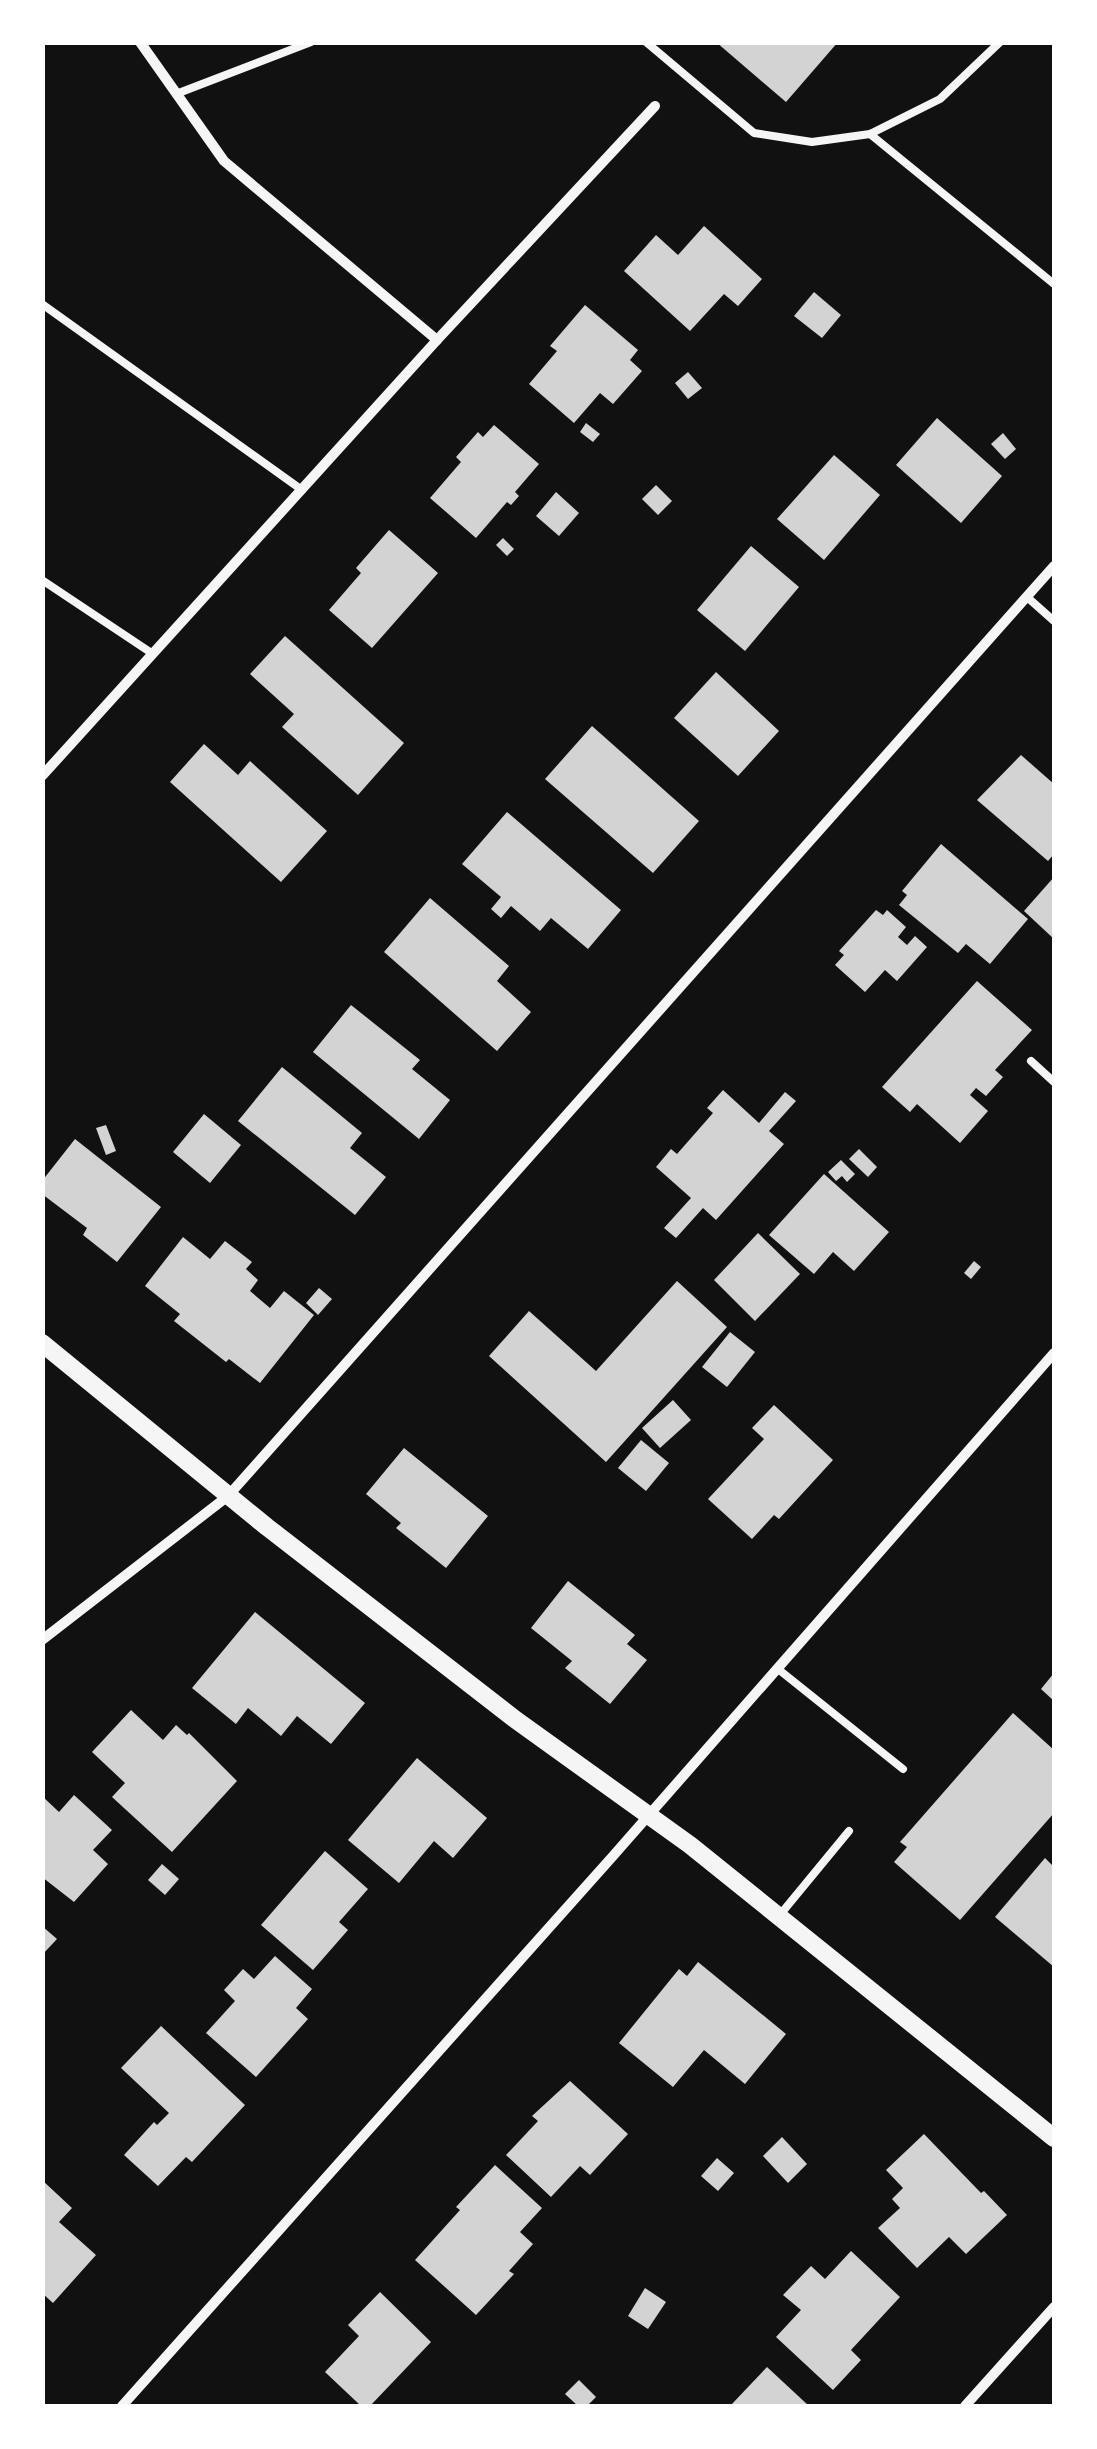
<svg xmlns="http://www.w3.org/2000/svg" width="1097" height="2449" viewBox="0 0 1097 2449" font-family="Commissioner,sans-serif">
  <style>
    .building { fill: #d3d3d3 }
    .lines { fill: none; stroke-linecap: round; stroke-linejoin: round }
    .service { stroke: #f5f5f5; stroke-width: 8 }
    .minor { stroke: #f5f5f5; stroke-width: 10 }
    .tertiary { stroke: #f5f5f5; stroke-width: 18 }
  </style>
  <rect width="100%" height="100%" fill="#111"/>
  <!-- building -->
  <g class="building">
    <path d="M716,42H838L786,102Z"/>
    <path d="M704,226L762,279L738,306L724,294L690,331L624,271L656,235L678,255Z"/>
    <path d="M814,292L841,315L822,338L794,316Z"/>
    <path d="M585,305L638,350L630,360L642,371L613,404L600,393L574,423L529,384L557,351L550,346Z"/>
    <path d="M688,372L702,388L688,399L675,383Z"/>
    <path d="M937,418L1002,476L961,523L896,465Z"/>
    <path d="M586,423L600,434L593,442L580,432Z"/>
    <path d="M494,425L539,464L515,492L519,496L511,505L507,502L476,538L430,498L461,462L456,457L478,432L483,437Z"/>
    <path d="M1003,433L1016,449L1005,459L991,444Z"/>
    <path d="M834,455L880,495L824,560L777,519Z"/>
    <path d="M656,485L672,501L658,515L642,499Z"/>
    <path d="M556,492L579,513L559,536L536,516Z"/>
    <path d="M389,530L438,573L372,648L329,610L361,573L356,568Z"/>
    <path d="M503,538L514,549L507,556L496,545Z"/>
    <path d="M751,546L799,587L745,651L697,610Z"/>
    <path d="M285,636L404,743L358,795L282,727L294,714L250,674Z"/>
    <path d="M716,672L779,731L738,776L674,718Z"/>
    <path d="M592,726L699,821L653,873L545,779Z"/>
    <path d="M204,744L238,775L250,761L327,831L281,882L170,782Z"/>
    <path d="M1021,755L1054,784V854L1048,861L977,800Z"/>
    <path d="M507,812L621,910L588,949L551,918L540,931L511,906L501,918L491,909L501,897L462,864Z"/>
    <path d="M941,844L1028,919L990,964L966,944L958,953L899,905L907,895L902,891Z"/>
    <path d="M1054,877V939L1024,911Z"/>
    <path d="M430,898L509,966L497,981L531,1012L497,1051L384,952Z"/>
    <path d="M876,910L883,915L887,910L906,927L898,937L907,945L915,936L927,947L897,981L885,970L865,992L835,965L844,955L839,951Z"/>
    <path d="M977,981L1032,1030L995,1070L1003,1077L986,1096L976,1088L970,1095L988,1111L960,1143L917,1104L910,1112L882,1087Z"/>
    <path d="M351,1005L420,1060L412,1069L450,1100L419,1139L313,1052Z"/>
    <path d="M282,1067L362,1133L350,1148L386,1177L355,1215L238,1121Z"/>
    <path d="M723,1090L759,1123L785,1092L796,1101L769,1131L784,1144L716,1220L703,1208L676,1238L664,1228L691,1198L656,1167L671,1149L677,1154L713,1113L707,1108Z"/>
    <path d="M204,1114L241,1145L210,1183L173,1152Z"/>
    <path d="M106,1125L116,1151L106,1155L96,1128Z"/>
    <path d="M75,1139L161,1207L117,1262L83,1235L87,1228L42,1194V1181Z"/>
    <path d="M859,1149L877,1167L868,1177L849,1159Z"/>
    <path d="M841,1160L855,1174L847,1182L842,1176L836,1181L828,1172Z"/>
    <path d="M824,1174L889,1232L854,1271L833,1252L814,1274L769,1235Z"/>
    <path d="M758,1233L800,1274L755,1321L714,1280Z"/>
    <path d="M183,1237L210,1259L225,1241L252,1262L246,1269L258,1280L250,1291L270,1308L284,1291L314,1315L260,1383L229,1359L226,1362L174,1321L180,1314L145,1286Z"/>
    <path d="M974,1261L981,1267L971,1279L964,1273Z"/>
    <path d="M677,1281L727,1327L606,1462L489,1356L529,1311L596,1371Z"/>
    <path d="M319,1288L332,1299L318,1315L306,1303Z"/>
    <path d="M730,1332L755,1352L727,1387L702,1367Z"/>
    <path d="M673,1400L691,1420L660,1448L642,1428Z"/>
    <path d="M774,1405L833,1460L779,1519L774,1515L752,1539L708,1499L764,1439L752,1428Z"/>
    <path d="M641,1440L669,1463L646,1491L618,1468Z"/>
    <path d="M404,1448L488,1516L446,1568L396,1528L401,1523L366,1494Z"/>
    <path d="M568,1581L635,1635L627,1644L647,1660L610,1704L565,1668L572,1661L531,1628Z"/>
    <path d="M255,1612L365,1703L331,1744L297,1716L281,1736L248,1708L236,1724L192,1688Z"/>
    <path d="M1054,1673V1701L1041,1689Z"/>
    <path d="M131,1710L163,1740L176,1725L187,1735L189,1733L237,1781L172,1852L112,1797L125,1783L92,1752Z"/>
    <path d="M1013,1713L1054,1750V1813L960,1920L894,1862L907,1847L900,1842Z"/>
    <path d="M417,1758L487,1818L453,1858L434,1841L399,1883L348,1840Z"/>
    <path d="M74,1795L112,1830L93,1850L108,1864L74,1902L42,1877V1796L59,1812Z"/>
    <path d="M325,1851L368,1889L339,1922L348,1930L313,1970L261,1925Z"/>
    <path d="M1045,1858L1054,1867V1967L995,1917Z"/>
    <path d="M162,1864L179,1879L165,1895L148,1880Z"/>
    <path d="M42,1926L57,1939L42,1955Z"/>
    <path d="M275,1956L312,1989L296,2008L308,2019L256,2077L206,2033L235,2001L224,1990L243,1969L254,1979Z"/>
    <path d="M698,1962L786,2034L745,2084L704,2050L673,2087L619,2043L679,1969L687,1976Z"/>
    <path d="M161,2026L245,2105L192,2162L186,2157L158,2186L124,2155L154,2122L157,2125L169,2113L121,2068Z"/>
    <path d="M570,2081L628,2134L590,2175L580,2166L551,2197L506,2155L538,2121L532,2116Z"/>
    <path d="M924,2134L981,2193L984,2191L1007,2215L966,2254L949,2237L917,2268L878,2228L900,2208L892,2199L903,2188L886,2170Z"/>
    <path d="M782,2137L807,2164L788,2183L763,2156Z"/>
    <path d="M717,2158L734,2173L718,2191L701,2176Z"/>
    <path d="M495,2165L542,2208L520,2232L533,2244L509,2271L514,2274L476,2315L415,2260L460,2210L456,2207Z"/>
    <path d="M42,2180L72,2208L59,2222L96,2255L53,2303L42,2293Z"/>
    <path d="M851,2251L900,2297L851,2350L861,2360L833,2390L776,2337L801,2310L783,2295L811,2266L825,2279Z"/>
    <path d="M645,2288L666,2302L648,2329L628,2316Z"/>
    <path d="M380,2292L431,2342L370,2406H361L325,2372L359,2336L348,2325Z"/>
    <path d="M767,2367L809,2406H730Z"/>
    <path d="M579,2380L596,2397L587,2406H578L565,2394Z"/>
  </g>
  <g class="lines">
    <!-- service -->
    <g class="service">
      <path d="M646,42L754,133L812,142L870,134L940,99L1000,42"/>
      <path d="M176,94L311,42"/>
      <path d="M870,134L1054,284"/>
      <path d="M42,304L302,490"/>
      <path d="M42,580L153,654"/>
      <path d="M1027,597L1054,621"/>
      <path d="M1031,1061L1054,1082"/>
      <path d="M778,1669L903,1769"/>
      <path d="M779,1916L849,1831"/>
    </g>
    <!-- minor -->
    <g class="minor">
      <path d="M140,42L224,161L437,340"/>
      <path d="M42,776L437,340L655,106"/>
      <path d="M42,1640L228,1496L1054,566"/>
      <path d="M122,2406L613,1856L1054,1353"/>
      <path d="M965,2406L1054,2307"/>
    </g>
    <!-- tertiary -->
    <path class="tertiary" d="M42,1343L267,1527L516,1720L690,1845L1054,2138"/>
  </g>
  <!-- border -->
  <rect width="1097" height="2449" fill="none" stroke="#ffffff" stroke-width="90"/>
</svg>
